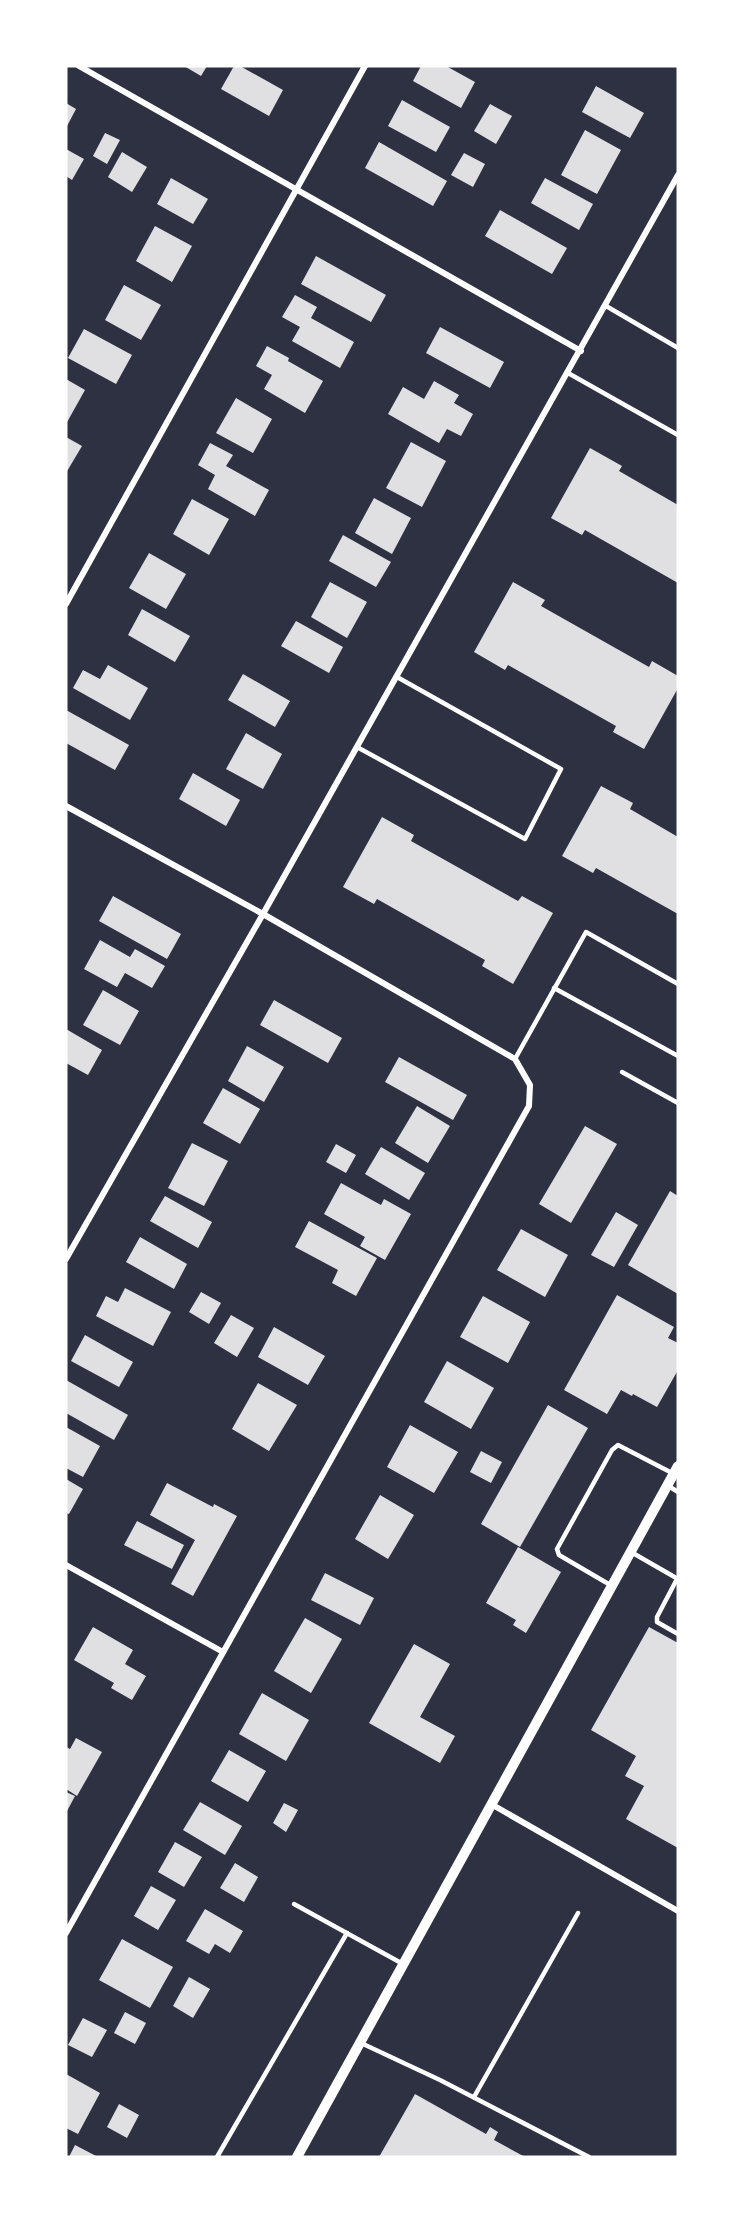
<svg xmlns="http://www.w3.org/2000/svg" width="744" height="2223" viewBox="0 0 744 2223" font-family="Roboto,sans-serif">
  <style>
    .building { fill: #e0e0e3 }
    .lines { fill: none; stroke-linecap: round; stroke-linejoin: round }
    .service { stroke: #fff; stroke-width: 4.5 }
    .minor { stroke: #fff; stroke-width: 6 }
    .tertiary { stroke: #fff; stroke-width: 10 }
  </style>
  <rect width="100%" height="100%" fill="#2d3142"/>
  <!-- building -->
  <g class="building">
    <path d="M184,66H207L201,76Z"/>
    <path d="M234,66H240L283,90L269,116L221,89Z"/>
    <path d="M421,66H446L475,82L461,108L413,81Z"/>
    <path d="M596,86L644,113L630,138L582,112Z"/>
    <path d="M402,100L450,127L436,152L388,126Z"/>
    <path d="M66,103L76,109L66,128Z"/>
    <path d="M490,104L512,116L496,144L474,131Z"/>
    <path d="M585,130L621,150L597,194L561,175Z"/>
    <path d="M105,133L120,140L107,164L93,156Z"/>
    <path d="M379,142L447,181L433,206L365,168Z"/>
    <path d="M66,149L84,159L72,180L66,176Z"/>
    <path d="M122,152L147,167L132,192L108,177Z"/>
    <path d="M464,153L485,164L473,187L451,175Z"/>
    <path d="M171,178L208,199L193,224L157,204Z"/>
    <path d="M545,178L593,204L579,230L531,203Z"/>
    <path d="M500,210L567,248L552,274L485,236Z"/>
    <path d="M155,226L192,246L172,282L136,261Z"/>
    <path d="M316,256L386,295L371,322L301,284Z"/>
    <path d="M124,285L161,305L141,340L105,320Z"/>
    <path d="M295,295L317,307L311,318L354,342L340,368L292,341L300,327L282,317Z"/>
    <path d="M440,327L504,362L490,388L426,353Z"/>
    <path d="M84,329L132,355L116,384L68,358Z"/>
    <path d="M267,346L289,358L288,361L323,381L305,413L264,389L272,375L256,366Z"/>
    <path d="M66,379L85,390L66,424Z"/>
    <path d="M434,381L459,395L454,403L473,414L461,436L447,429L439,443L388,414L403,387L424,399Z"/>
    <path d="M236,398L272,419L253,453L216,433Z"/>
    <path d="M66,437L82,446L66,473Z"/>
    <path d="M411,442L446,461L422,507L386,488Z"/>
    <path d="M210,443L233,455L226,466L269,490L255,516L208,489L215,475L198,465Z"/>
    <path d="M590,448L622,466L619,471L678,505V583L585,530L582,535L551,518Z"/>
    <path d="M374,498L411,518L392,554L355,533Z"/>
    <path d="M192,499L229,519L209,555L173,534Z"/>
    <path d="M343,535L391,562L376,587L329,561Z"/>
    <path d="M149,553L186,574L166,609L129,588Z"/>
    <path d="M330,582L367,602L347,638L311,617Z"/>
    <path d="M513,582L545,600L541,606L649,667L652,661L678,676V688L644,749L613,732L616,726L508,665L505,670L474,652Z"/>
    <path d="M142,609L190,636L175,662L128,635Z"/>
    <path d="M296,621L343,647L329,673L281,646Z"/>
    <path d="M108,665L148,688L130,720L73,688L83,670L100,679Z"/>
    <path d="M243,674L290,701L275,727L228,700Z"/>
    <path d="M66,710L129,745L115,770L66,743Z"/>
    <path d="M246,733L282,754L263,789L226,769Z"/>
    <path d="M193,773L240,800L226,826L179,799Z"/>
    <path d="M601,786L633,803L630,809L678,837V914L596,868L593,873L562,856Z"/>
    <path d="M382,817L414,835L411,841L518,901L522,896L553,913L513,984L482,966L485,960L377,899L374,904L343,887Z"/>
    <path d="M113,896L181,934L167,959L99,921Z"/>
    <path d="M100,940L130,957L135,949L165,966L152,988L125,973L117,987L84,969Z"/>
    <path d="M103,990L139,1011L120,1045L83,1025Z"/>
    <path d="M274,1000L342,1038L328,1063L260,1025Z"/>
    <path d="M66,1029L102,1050L88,1075L66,1063Z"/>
    <path d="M247,1046L284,1067L264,1102L228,1081Z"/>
    <path d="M399,1057L467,1095L453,1120L385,1082Z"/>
    <path d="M223,1088L260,1109L240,1144L203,1123Z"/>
    <path d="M417,1106L450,1126L428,1163L395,1143Z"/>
    <path d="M585,1126L617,1144L571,1223L539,1204Z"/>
    <path d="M192,1143L228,1161L204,1206L168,1188Z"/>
    <path d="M336,1144L356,1155L346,1173L326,1162Z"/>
    <path d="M381,1147L425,1173L409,1200L365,1174Z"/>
    <path d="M341,1183L381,1205L384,1199L411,1214L385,1260L360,1246L365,1237L324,1214Z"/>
    <path d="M670,1191L678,1196V1294L628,1265Z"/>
    <path d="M165,1196L212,1222L198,1248L150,1221Z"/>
    <path d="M616,1212L638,1225L614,1267L591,1255Z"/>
    <path d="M309,1221L377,1258L356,1296L332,1283L338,1270L295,1247Z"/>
    <path d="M521,1229L568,1255L545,1297L497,1270Z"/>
    <path d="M140,1237L187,1264L174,1289L126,1262Z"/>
    <path d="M125,1288L171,1312L153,1346L96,1316L106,1296L118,1302Z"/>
    <path d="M201,1292L221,1303L209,1324L189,1312Z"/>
    <path d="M617,1295L674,1327L668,1338L678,1343V1370L657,1407L633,1394L632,1396L621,1390L607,1414L564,1390Z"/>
    <path d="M483,1296L530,1322L508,1363L460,1337Z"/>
    <path d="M231,1315L254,1328L237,1357L214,1343Z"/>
    <path d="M274,1327L325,1356L308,1385L258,1357Z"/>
    <path d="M85,1335L133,1362L119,1387L71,1361Z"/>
    <path d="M447,1361L494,1388L471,1429L424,1402Z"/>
    <path d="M66,1380L128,1415L114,1440L66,1413Z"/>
    <path d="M258,1383L297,1405L269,1451L232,1429Z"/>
    <path d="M548,1405L588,1428L520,1547L481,1524Z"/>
    <path d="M410,1425L458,1452L434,1493L387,1467Z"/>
    <path d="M66,1427L100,1446L83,1477L66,1468Z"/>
    <path d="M481,1451L502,1462L491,1483L470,1472Z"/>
    <path d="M66,1479L83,1489L69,1514L66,1513Z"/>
    <path d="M167,1483L213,1507L214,1504L237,1516L193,1596L171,1584L195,1540L150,1515Z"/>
    <path d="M380,1495L414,1515L388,1559L355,1539Z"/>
    <path d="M137,1521L184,1545L172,1569L124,1545Z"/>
    <path d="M518,1547L561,1572L526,1633L513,1625L516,1620L486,1603Z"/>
    <path d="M325,1573L374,1598L360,1625L311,1600Z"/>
    <path d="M305,1618L342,1639L311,1693L274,1671Z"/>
    <path d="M93,1627L133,1650L125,1664L146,1676L132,1700L111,1688L114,1683L74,1660Z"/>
    <path d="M649,1627L678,1643V1848L626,1819L644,1786L625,1776L636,1756L591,1730Z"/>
    <path d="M414,1644L450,1664L420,1717L455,1736L440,1763L369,1723Z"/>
    <path d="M262,1693L309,1720L286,1761L239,1734Z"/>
    <path d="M76,1738L102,1752L77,1796L66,1789V1747L70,1749Z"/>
    <path d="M229,1750L266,1771L248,1802L211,1781Z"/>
    <path d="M66,1792L75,1796L66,1813Z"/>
    <path d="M200,1802L242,1826L225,1855L183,1830Z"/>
    <path d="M284,1803L298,1810L286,1832L273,1823Z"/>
    <path d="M175,1842L202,1857L184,1887L158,1872Z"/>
    <path d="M235,1863L258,1877L244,1902L220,1888Z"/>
    <path d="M151,1886L176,1900L158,1930L134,1916Z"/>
    <path d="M205,1909L243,1931L230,1953L215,1944L209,1954L186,1941Z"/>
    <path d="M122,1939L173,1967L150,2008L99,1980Z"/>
    <path d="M189,1977L210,1989L193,2018L173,2006Z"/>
    <path d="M125,2012L146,2023L135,2044L114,2033Z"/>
    <path d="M83,2018L107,2030L92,2057L68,2045Z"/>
    <path d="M66,2074L100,2093L78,2134L66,2128Z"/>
    <path d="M415,2094L486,2134L490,2127L498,2132L494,2140L525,2157H379Z"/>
    <path d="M119,2104L139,2115L127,2138L107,2127Z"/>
    <path d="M75,2145L98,2157H69Z"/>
  </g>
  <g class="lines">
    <!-- service -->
    <g class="service">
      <path d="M606,306L678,348"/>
      <path d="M568,373L678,435"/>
      <path d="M357,747L525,839L561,769L397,677"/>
      <path d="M554,988L678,1056"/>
      <path d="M515,1059L586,932L678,984"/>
      <path d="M622,1072L678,1103"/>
      <path d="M667,1485L678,1492"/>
      <path d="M631,1552L678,1579"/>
      <path d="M677,1579L657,1617V1622L678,1634"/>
      <path d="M612,1586L559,1555L557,1549L612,1450L618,1445L674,1474"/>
      <path d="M294,1904L403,1964"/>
      <path d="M361,2043L440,2080L589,2157"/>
      <path d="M474,2097L578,1913"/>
      <path d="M217,2157L347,1933"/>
    </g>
    <!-- minor -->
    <g class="minor">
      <path d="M79,66L581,351"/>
      <path d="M66,604L365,66"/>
      <path d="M66,806L263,914L515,1059L530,1085L529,1106L66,1933"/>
      <path d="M66,1259L263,914L678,175"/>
      <path d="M66,1565L223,1652"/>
      <path d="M491,1804L678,1911"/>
    </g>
    <!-- tertiary -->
    <path class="tertiary" d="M297,2157L678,1466"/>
  </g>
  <!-- border -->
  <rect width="744" height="2223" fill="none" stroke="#ffffff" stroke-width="135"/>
</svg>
